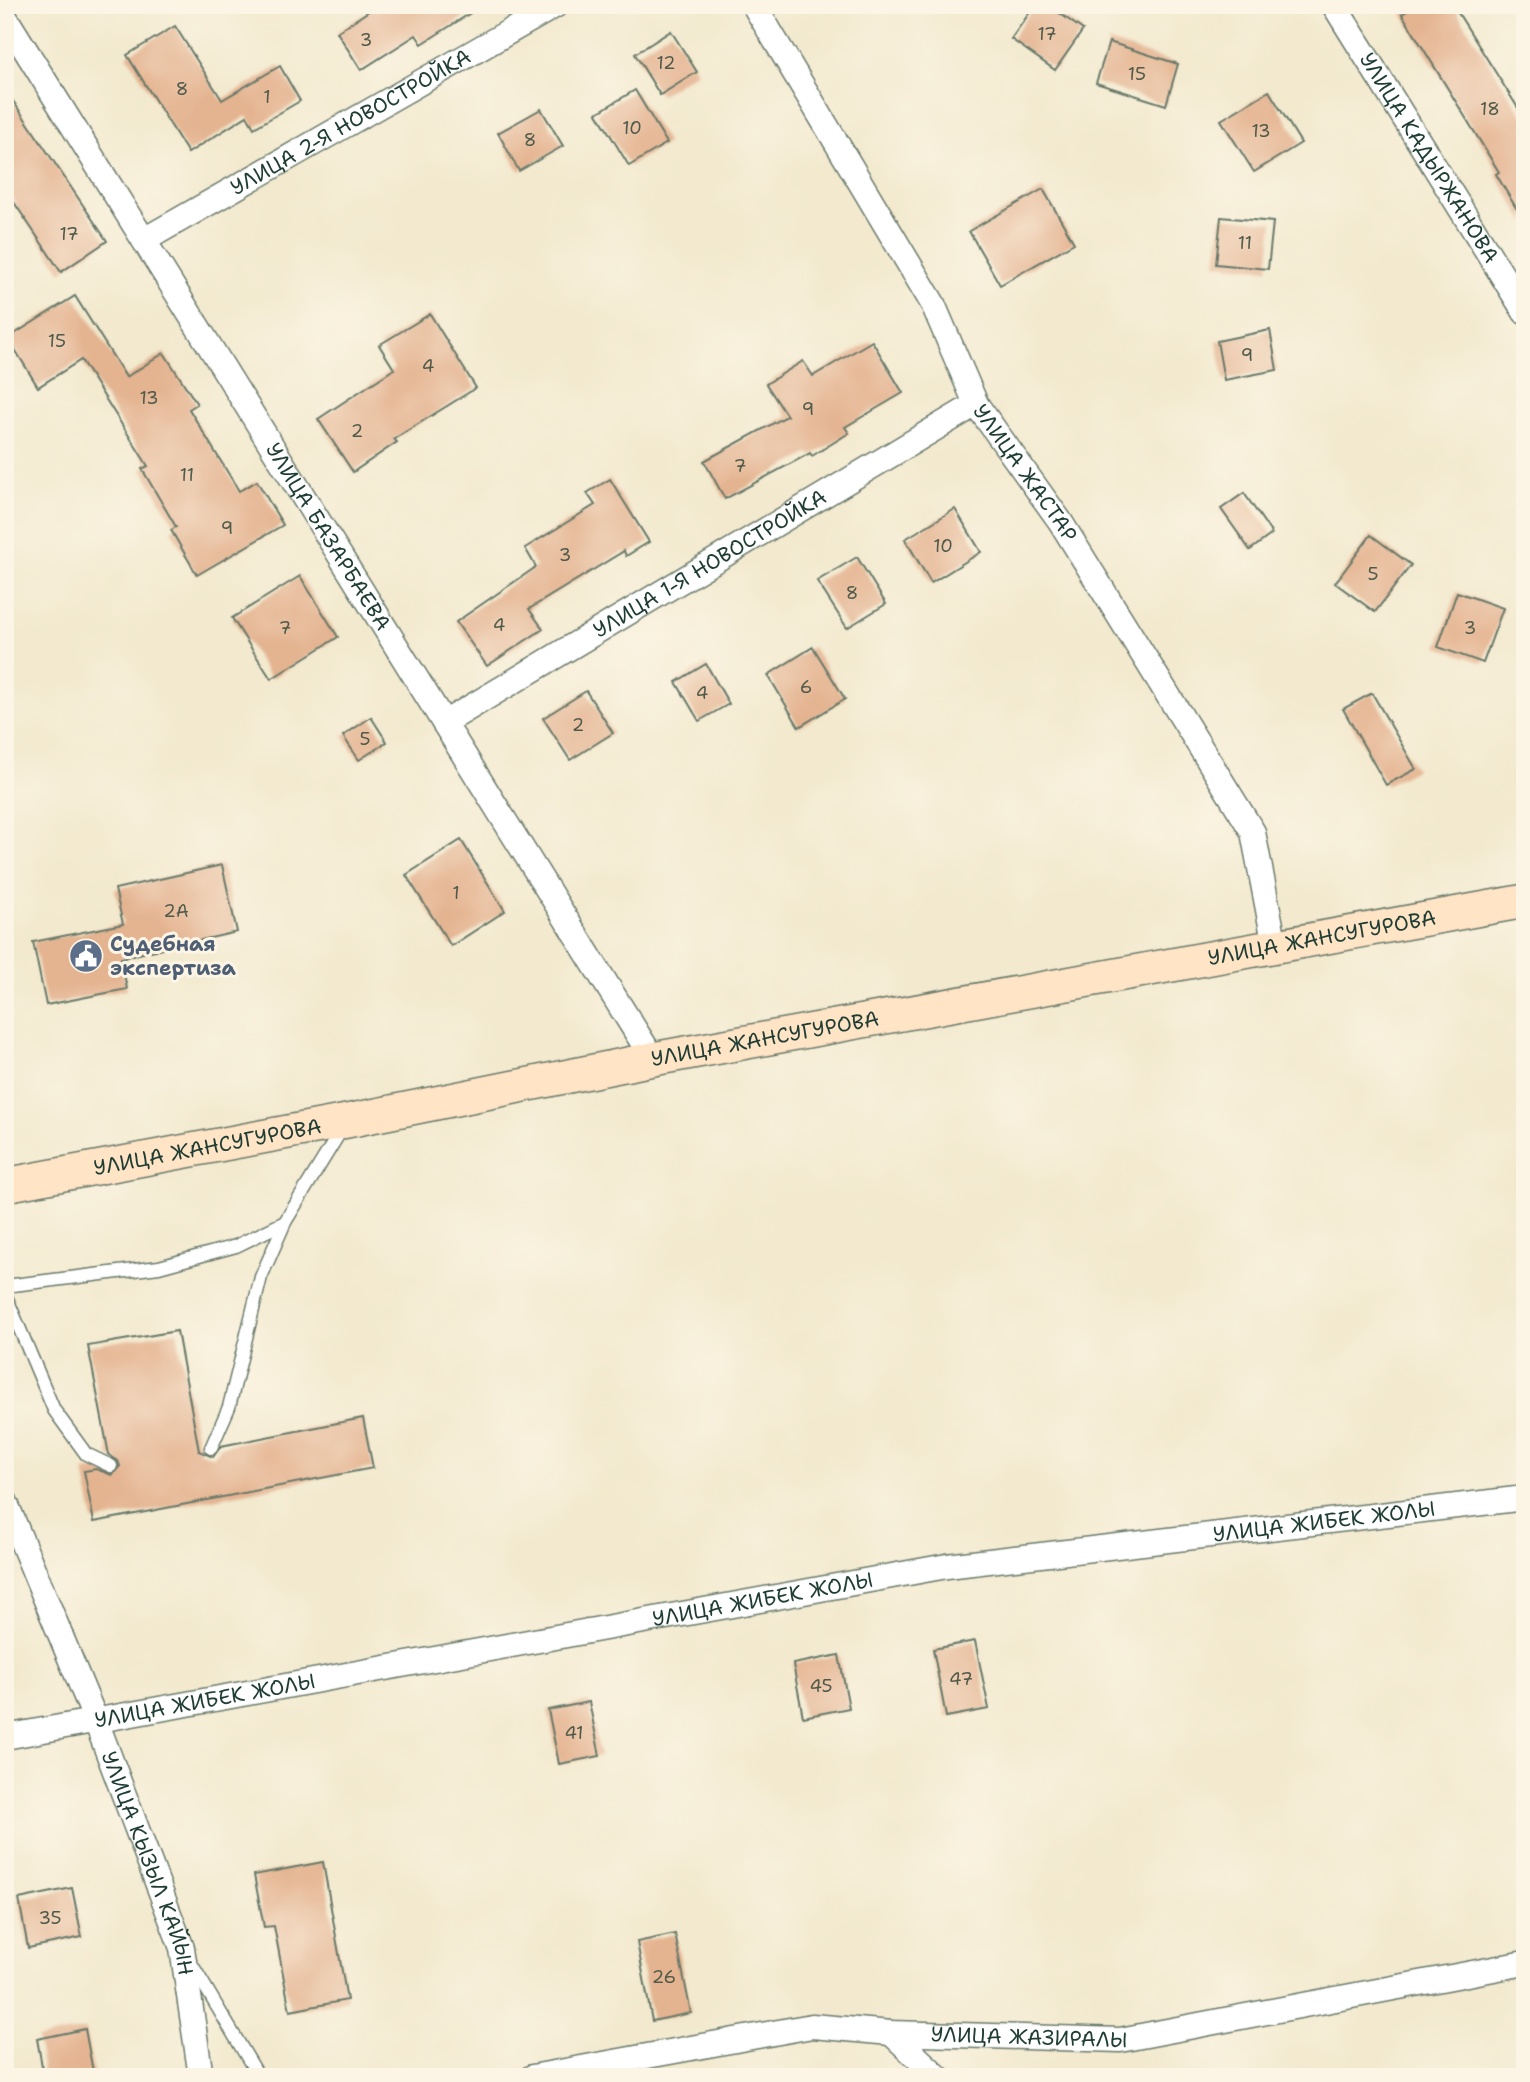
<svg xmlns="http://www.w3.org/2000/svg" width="1530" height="2082" viewBox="0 0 1530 2082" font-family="'Shantell Sans',sans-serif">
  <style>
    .building { fill: #e4b390 }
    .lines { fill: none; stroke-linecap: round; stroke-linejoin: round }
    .service-casing { stroke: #69796a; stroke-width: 15 }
    .minor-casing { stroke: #69796a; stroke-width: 27 }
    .secondary-casing { stroke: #69796a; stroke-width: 36 }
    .service { stroke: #fff; stroke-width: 12 }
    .minor { stroke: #fff; stroke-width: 24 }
    .secondary { stroke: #ffe4c6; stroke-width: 33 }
    .labels { text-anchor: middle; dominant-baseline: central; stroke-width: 6; stroke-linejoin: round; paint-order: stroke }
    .number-label { font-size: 18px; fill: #505a4b }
    .street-label { font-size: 21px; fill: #1f3d34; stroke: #fcf5e5 }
    .service-label { font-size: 21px; font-weight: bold; fill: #4e5e75; stroke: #fcf5e5; text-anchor: start }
  </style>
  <rect width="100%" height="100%" fill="#fcf5e5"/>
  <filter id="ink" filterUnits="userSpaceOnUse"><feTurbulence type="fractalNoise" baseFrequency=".0143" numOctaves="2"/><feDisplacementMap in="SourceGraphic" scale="14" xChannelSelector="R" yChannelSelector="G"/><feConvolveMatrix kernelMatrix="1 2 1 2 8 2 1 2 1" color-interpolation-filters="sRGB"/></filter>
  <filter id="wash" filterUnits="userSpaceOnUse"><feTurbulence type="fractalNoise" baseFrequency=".00686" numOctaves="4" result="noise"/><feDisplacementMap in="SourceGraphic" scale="28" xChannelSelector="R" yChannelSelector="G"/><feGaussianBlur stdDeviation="1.57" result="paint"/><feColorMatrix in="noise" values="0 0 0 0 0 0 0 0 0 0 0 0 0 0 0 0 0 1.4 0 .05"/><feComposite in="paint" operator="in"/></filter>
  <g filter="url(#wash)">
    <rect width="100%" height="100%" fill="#f2e9ce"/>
    <g id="blocks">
      <!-- building -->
      <g class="building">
        <path d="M378,5H483L422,44L416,35L361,70L337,32Z"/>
        <path d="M1035,5H1048L1083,30L1055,70L1011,39Z"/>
        <path d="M1417,5H1453L1525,119V223L1496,174L1499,172L1402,14Z"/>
        <path d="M175,26L222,100L280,66L300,101L254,128L247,116L188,153L127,55Z"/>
        <path d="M671,31L697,72L660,95L635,54Z"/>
        <path d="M1109,42L1178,64L1166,105L1096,83Z"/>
        <path d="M5,89L107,241L61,272L5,189Z"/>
        <path d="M635,90L667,143L629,166L597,113Z"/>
        <path d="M1269,91L1301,143L1254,172L1221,120Z"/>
        <path d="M541,109L563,146L519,171L498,133Z"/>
        <path d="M1043,189L1074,243L1000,285L969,231Z"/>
        <path d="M1221,217L1273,222L1268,269L1216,264Z"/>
        <path d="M75,296L126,377L164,353L197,404L189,409L239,491L257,481L283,525L197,575L171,530L176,527L142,469L148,466L81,360L38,387L8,338Z"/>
        <path d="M430,314L476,388L394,439L397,442L353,472L318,419L394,369L379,345Z"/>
        <path d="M1270,330L1277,370L1224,380L1217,341Z"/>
        <path d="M872,341L903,393L845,427L849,433L812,456L810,453L725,499L704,461L787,416L766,384L803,361L813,376Z"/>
        <path d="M610,479L649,542L626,556L624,551L529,609L543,629L487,666L456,622L536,567L525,548L595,505L587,493Z"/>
        <path d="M1244,493L1272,534L1250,550L1221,509Z"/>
        <path d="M955,509L981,552L931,583L905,539Z"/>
        <path d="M1371,535L1411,565L1375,612L1335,583Z"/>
        <path d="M857,557L886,604L847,628L817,581Z"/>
        <path d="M300,576L338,637L271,679L232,618Z"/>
        <path d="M1457,592L1503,608L1483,663L1438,647Z"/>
        <path d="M813,647L845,699L799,727L768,675Z"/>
        <path d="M706,664L729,704L699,721L676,682Z"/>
        <path d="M586,691L613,733L570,760L543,718Z"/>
        <path d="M1372,693L1416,769L1386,785L1343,709Z"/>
        <path d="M371,717L387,742L359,760L343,736Z"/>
        <path d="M461,840L505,911L451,946L406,875Z"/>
        <path d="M222,865L237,932L121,958L127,989L46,1005L33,942L123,924L115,889Z"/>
        <path d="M177,1331L199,1451L213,1457L221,1446L363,1418L373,1468L94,1522L84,1471L96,1469L112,1475L120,1466L118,1461L109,1455L88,1346Z"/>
        <path d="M975,1641L989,1709L946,1717L933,1649Z"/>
        <path d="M839,1655L849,1708L803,1717L793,1664Z"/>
        <path d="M589,1702L600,1756L559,1764L548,1710Z"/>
        <path d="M323,1862L347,2000L290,2011L274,1926L264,1927L254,1875Z"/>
        <path d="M72,1888L82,1937L28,1948L19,1899Z"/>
        <path d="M675,1934L691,2013L652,2021L637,1942Z"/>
        <path d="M85,2029L94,2077H44L37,2039Z"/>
      </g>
    </g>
  </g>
  <g filter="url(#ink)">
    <use href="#blocks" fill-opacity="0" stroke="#69796a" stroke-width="2"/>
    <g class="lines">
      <!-- service casing -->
      <g class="service-casing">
        <g id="service">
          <path d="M5,1286L159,1267L236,1246L285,1222"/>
          <path d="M5,1294L54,1410L86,1454L111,1466"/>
          <path d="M211,1448L229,1407L261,1277L285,1222L343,1127"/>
          <path d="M191,1963L259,2077"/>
        </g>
      </g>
      <!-- minor casing -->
      <g class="minor-casing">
        <g id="minor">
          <path id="s1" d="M754,5L933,304L976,404L1060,521L1253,832L1275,946"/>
          <path id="s2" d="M1334,5L1525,312"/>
          <path id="s3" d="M5,17L653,1059"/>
          <path id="s4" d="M144,240L556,5"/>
          <path id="s5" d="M444,723L976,404"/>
          <path id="s6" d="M5,1501L96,1721L182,1948L201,2077"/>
          <path id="s7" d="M5,1737L947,1566L1525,1498"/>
          <path d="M891,2033L938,2077"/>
          <path id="s8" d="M532,2077L812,2026L891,2033L1120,2040L1525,1963"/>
        </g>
      </g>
      <!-- secondary casing -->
      <g class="secondary-casing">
        <g id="secondary">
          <path id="s9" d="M5,1185L347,1121L653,1059L1525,901"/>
        </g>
      </g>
      <!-- service -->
      <use href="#service" class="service"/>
      <!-- minor -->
      <use href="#minor" class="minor"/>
      <!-- secondary -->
      <use href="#secondary" class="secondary"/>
    </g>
  </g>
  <!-- icons -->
  <defs>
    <g id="civic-disc" transform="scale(1.75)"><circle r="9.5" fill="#5c6f8a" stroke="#fcf5e5"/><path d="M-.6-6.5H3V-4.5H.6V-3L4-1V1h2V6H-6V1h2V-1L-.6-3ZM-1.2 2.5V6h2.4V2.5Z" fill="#fff"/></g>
  </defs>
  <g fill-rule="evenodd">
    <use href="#civic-disc" x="86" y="956"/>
  </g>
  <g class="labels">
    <!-- number labels -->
    <g class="number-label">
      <text x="1047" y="34">17</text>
      <text x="366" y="40">3</text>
      <text x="666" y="63">12</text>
      <text x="1137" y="74">15</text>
      <text x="182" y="89">8</text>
      <text x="267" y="97">1</text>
      <text x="1490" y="109">18</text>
      <text x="632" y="128">10</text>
      <text x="1261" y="131">13</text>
      <text x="530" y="140">8</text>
      <text x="69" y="234">17</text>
      <text x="1245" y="243">11</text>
      <text x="57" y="341">15</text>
      <text x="1247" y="355">9</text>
      <text x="428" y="366">4</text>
      <text x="149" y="398">13</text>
      <text x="808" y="409">9</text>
      <text x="357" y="431">2</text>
      <text x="740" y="466">7</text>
      <text x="187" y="475">11</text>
      <text x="227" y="528">9</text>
      <text x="943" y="546">10</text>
      <text x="565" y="555">3</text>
      <text x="1373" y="574">5</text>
      <text x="852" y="593">8</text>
      <text x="499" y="625">4</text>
      <text x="285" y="628">7</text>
      <text x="1470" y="628">3</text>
      <text x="806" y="687">6</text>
      <text x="702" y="693">4</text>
      <text x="578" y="725">2</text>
      <text x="365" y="739">5</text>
      <text x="456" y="893">1</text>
      <text x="176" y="911">2А</text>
      <text x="961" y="1679">47</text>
      <text x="821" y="1686">45</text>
      <text x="574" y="1733">41</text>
      <text x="50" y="1918">35</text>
      <text x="664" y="1977">26</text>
    </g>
    <!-- street labels -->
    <g class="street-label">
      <text stroke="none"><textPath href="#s4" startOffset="238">УЛИЦА 2-Я НОВОСТРОЙКА</textPath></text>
      <text stroke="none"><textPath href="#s2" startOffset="180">УЛИЦА КАДЫРЖАНОВА</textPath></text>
      <text stroke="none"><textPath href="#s1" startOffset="542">УЛИЦА ЖАСТАР</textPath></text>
      <text stroke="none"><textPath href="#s3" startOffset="612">УЛИЦА БАЗАРБАЕВА</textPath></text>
      <text stroke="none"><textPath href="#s5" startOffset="310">УЛИЦА 1-Я НОВОСТРОЙКА</textPath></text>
      <text stroke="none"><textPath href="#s9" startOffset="1340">УЛИЦА ЖАНСУГУРОВА</textPath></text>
      <text stroke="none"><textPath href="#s9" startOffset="774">УЛИЦА ЖАНСУГУРОВА</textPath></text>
      <text stroke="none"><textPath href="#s9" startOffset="206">УЛИЦА ЖАНСУГУРОВА</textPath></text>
      <text stroke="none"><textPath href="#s7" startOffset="1337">УЛИЦА ЖИБЕК ЖОЛЫ</textPath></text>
      <text stroke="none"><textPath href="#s7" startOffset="770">УЛИЦА ЖИБЕК ЖОЛЫ</textPath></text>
      <text stroke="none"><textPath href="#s7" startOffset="203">УЛИЦА ЖИБЕК ЖОЛЫ</textPath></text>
      <text stroke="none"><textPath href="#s6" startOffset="390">УЛИЦА КЫЗЫЛ КАЙЫН</textPath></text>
      <text stroke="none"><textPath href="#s8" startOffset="502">УЛИЦА ЖАЗИРАЛЫ</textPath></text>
    </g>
    <!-- service labels -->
    <g class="service-label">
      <text x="110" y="944">Судебная<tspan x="110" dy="24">экспертиза</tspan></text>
    </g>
  </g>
  <!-- margin -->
  <rect width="1530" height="2082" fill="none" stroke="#fcf5e5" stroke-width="28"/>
</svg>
